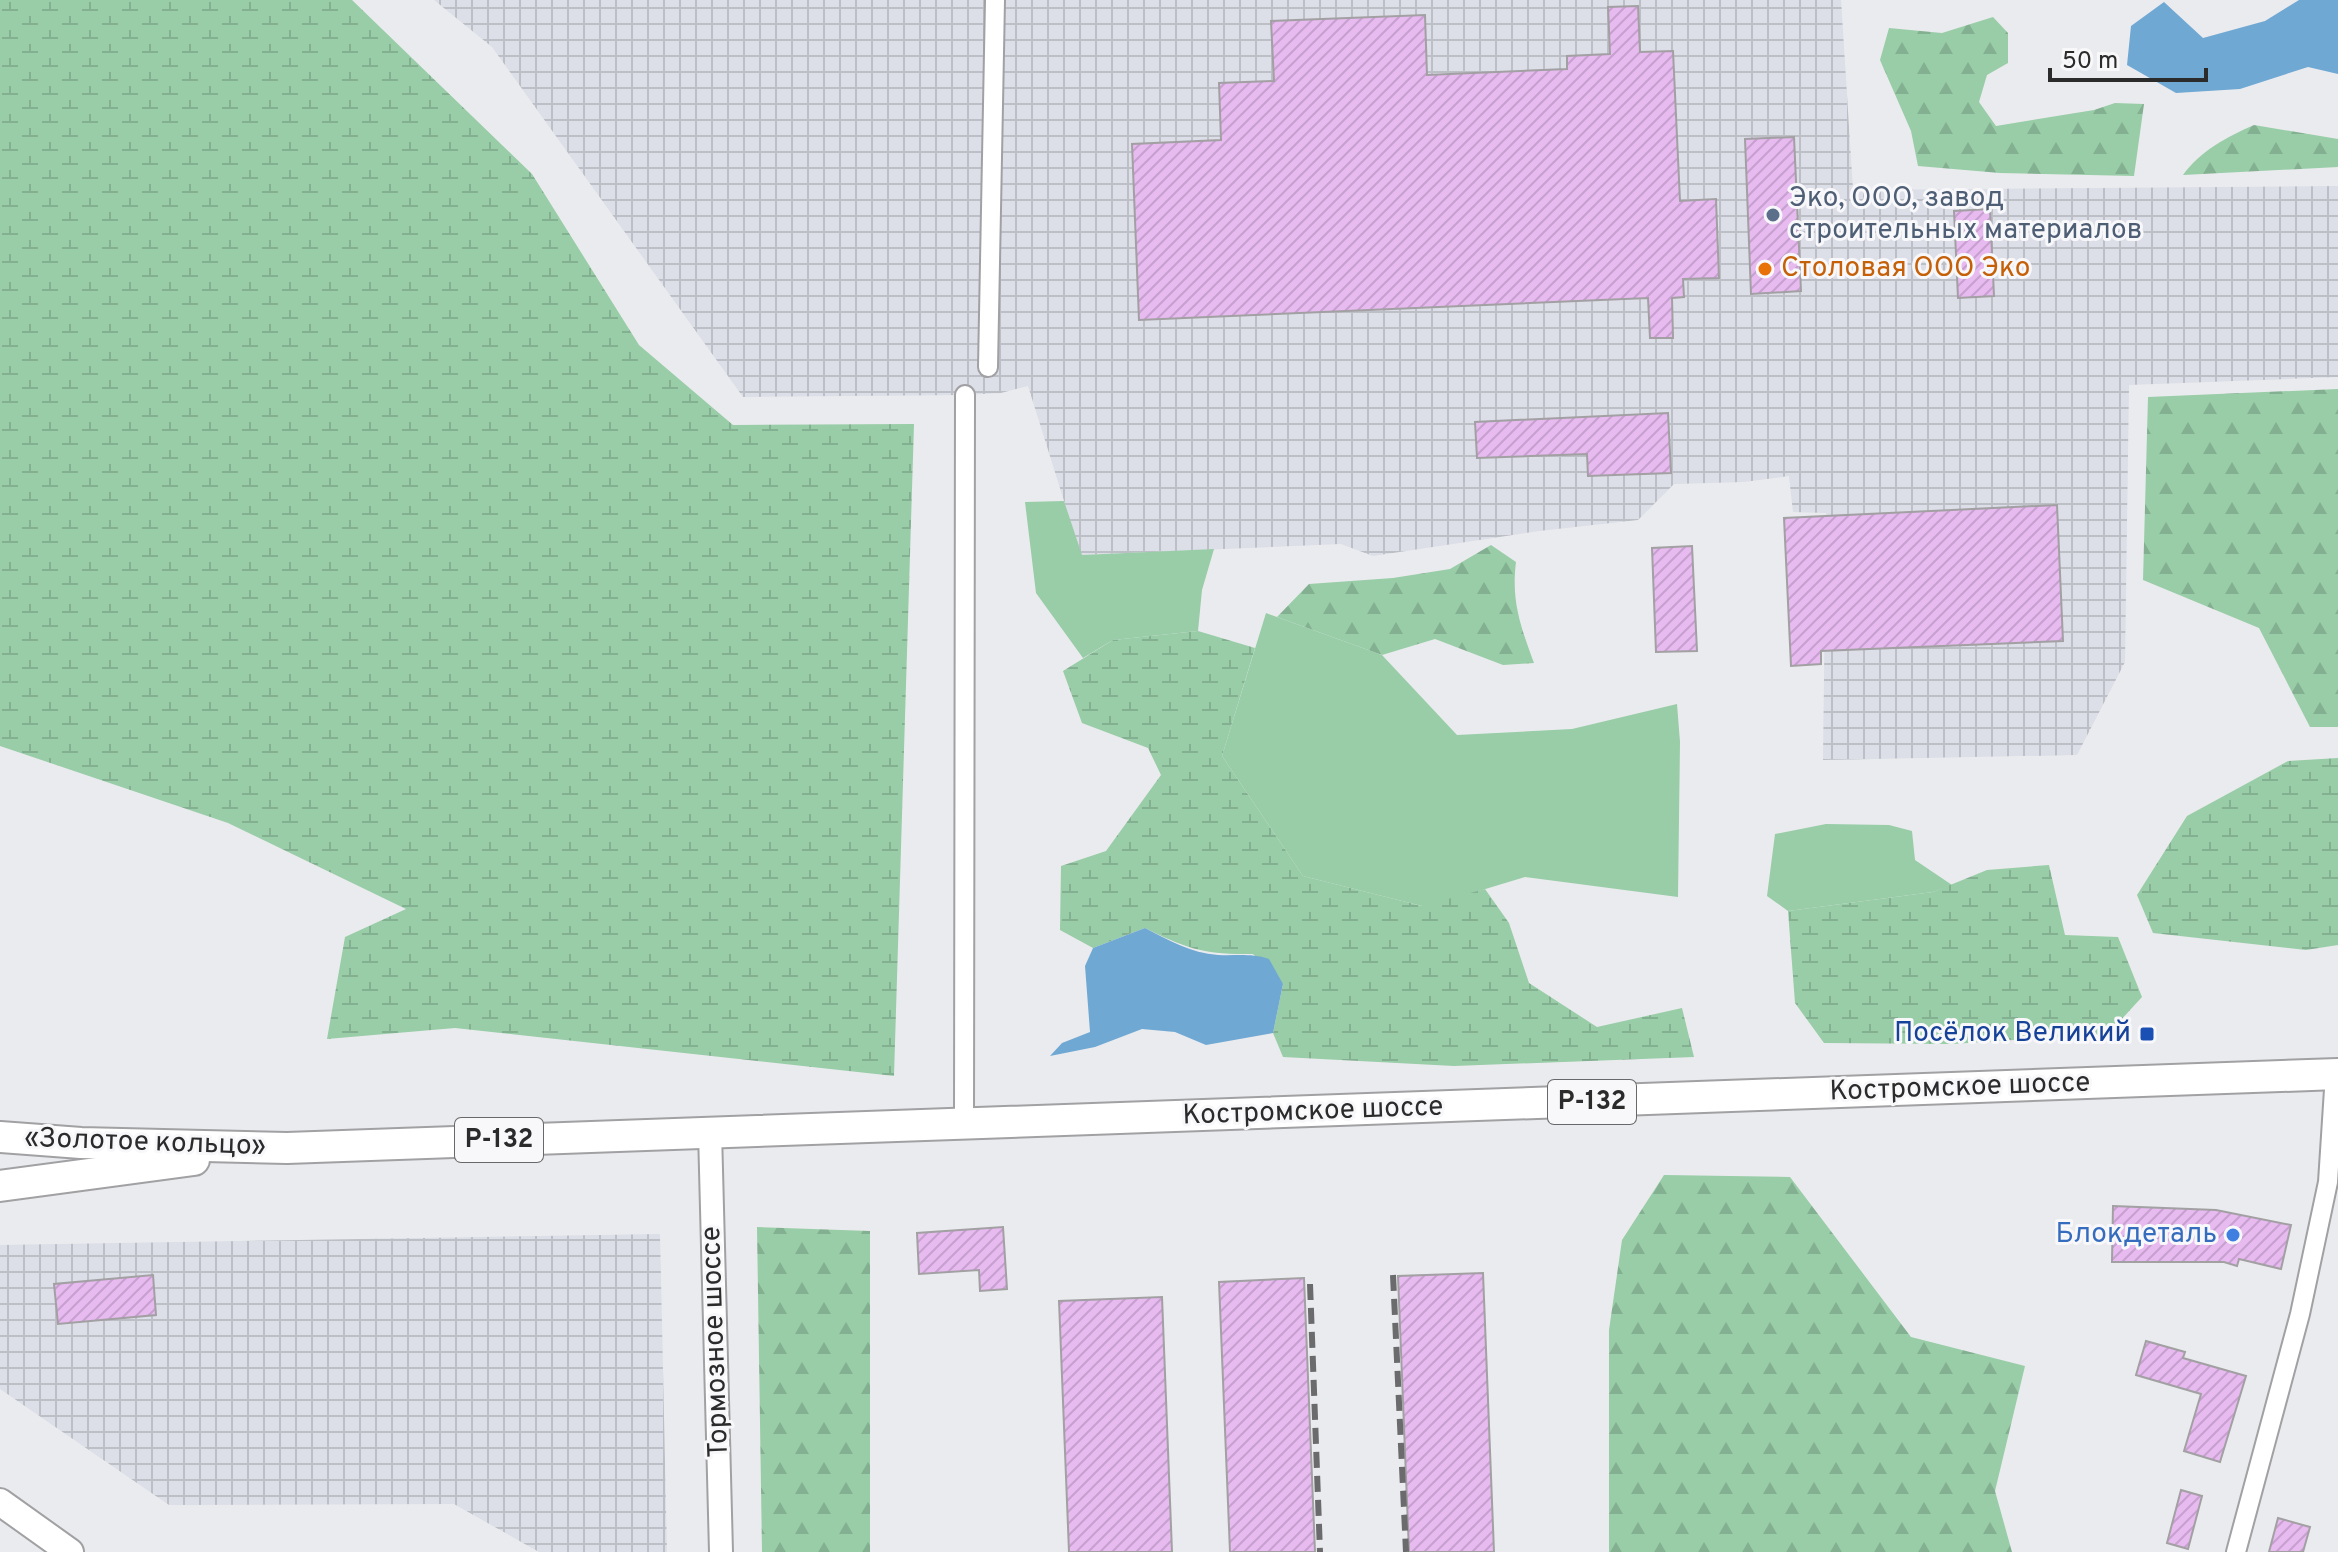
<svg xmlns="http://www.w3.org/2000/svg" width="2338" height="1552" viewBox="0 0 2338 1552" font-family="Overpass,sans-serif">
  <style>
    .industrial { fill: url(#industrial-grid) }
    .grass { fill: #98cda7 }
    .forest { fill: url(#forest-firs) }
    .wetland { fill: url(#wetland-marsh) }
    .water { fill: #70a8d4 }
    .building { fill: url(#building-hatch); stroke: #a2a0a3; stroke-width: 2 }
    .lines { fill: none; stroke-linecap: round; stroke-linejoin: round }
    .minor-casing { stroke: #a1a1a4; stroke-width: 22 }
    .tertiary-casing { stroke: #a1a1a4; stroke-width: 26 }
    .secondary-casing { stroke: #a1a1a4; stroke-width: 30 }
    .trunk-casing { stroke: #a1a1a4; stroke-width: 34 }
    .minor { stroke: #fff; stroke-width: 18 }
    .tertiary { stroke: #fff; stroke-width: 22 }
    .secondary { stroke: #fff; stroke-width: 26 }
    .trunk { stroke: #fff; stroke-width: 30 }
    .rail { stroke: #6b6b6d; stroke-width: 6; stroke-dasharray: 16 8; stroke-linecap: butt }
    .service-dot { fill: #5c6f8a; stroke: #f8f8fb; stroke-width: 3 }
    .food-dot { fill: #e8710a; stroke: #f8f8fb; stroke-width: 3 }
    .transit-dot { fill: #1a4fb4; stroke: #f8f8fb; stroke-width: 3 }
    .shop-dot { fill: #3f7fe0; stroke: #f8f8fb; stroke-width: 3 }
    .labels { text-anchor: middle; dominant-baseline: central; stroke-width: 6; stroke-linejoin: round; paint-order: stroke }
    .shield { fill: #f8f8fb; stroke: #68686a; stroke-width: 2 }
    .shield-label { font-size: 26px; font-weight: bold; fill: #2b2b2c }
    .service-label { font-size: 28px; fill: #4e5e75; stroke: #f8f8fb; text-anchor: start }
    .food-label { font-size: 28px; fill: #c56008; stroke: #f8f8fb; text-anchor: start }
    .transit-label { font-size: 28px; fill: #164399; stroke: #f8f8fb; text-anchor: end }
    .street-label { font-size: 28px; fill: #2b2b2c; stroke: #f8f8fb }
    .shop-label { font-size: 28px; fill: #366cbe; stroke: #f8f8fb; text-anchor: end }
  </style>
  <defs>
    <pattern id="industrial-grid" width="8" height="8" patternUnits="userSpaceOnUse" patternTransform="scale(2)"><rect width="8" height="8" fill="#dcdee8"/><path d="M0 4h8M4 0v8" fill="none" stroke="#bdbfc7"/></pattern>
    <pattern id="forest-firs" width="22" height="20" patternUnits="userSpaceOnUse" patternTransform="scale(2)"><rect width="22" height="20" fill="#98cda7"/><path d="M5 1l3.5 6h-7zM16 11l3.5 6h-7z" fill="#83b090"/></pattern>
    <pattern id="wetland-marsh" width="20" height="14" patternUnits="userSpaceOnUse" patternTransform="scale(2)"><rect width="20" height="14" fill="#98cda7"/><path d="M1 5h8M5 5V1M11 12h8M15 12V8" fill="none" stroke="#83b090"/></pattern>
    <pattern id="building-hatch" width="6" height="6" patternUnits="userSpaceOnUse" patternTransform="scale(2)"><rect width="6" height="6" fill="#e7baf0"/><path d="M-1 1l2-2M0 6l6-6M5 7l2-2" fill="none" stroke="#c6a0ce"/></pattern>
  </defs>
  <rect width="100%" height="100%" fill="#eaebee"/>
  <!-- industrial -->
  <g class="industrial">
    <path d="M434,0H1841L1853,190L2338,186V377L2129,385L2125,662L2077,755L1823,760L1826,513L1793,512L1789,476L1744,482L1674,484L1638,520L1539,531L1373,556L1341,544L1081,555L1028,386L1001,393L965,395L743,397L492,47Z"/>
    <path d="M660,1234L667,1552H539L454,1504L169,1505L0,1389V1245Z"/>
  </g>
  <!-- grass -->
  <g class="grass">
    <path d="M1064,501L1082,555L1214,549L1202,590L1198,631L1113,640L1083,658L1036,593L1025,502Z"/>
    <path d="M1266,613L1382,655L1457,735L1572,729L1677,704L1680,742L1678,897L1525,877L1426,907L1303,876L1222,756Z"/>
    <path d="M1826,824L1889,825L1912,831L1915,860L1952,885L1933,892L1788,911L1767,896L1775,834Z"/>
  </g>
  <!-- forest -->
  <g class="forest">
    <path d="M1993,17L2008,33V63L1987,75L1979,102L1996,126L2094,110L2115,103L2144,104L2134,176L2000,173L1918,166L1911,131L1880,60L1889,28L1942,33Z"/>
    <path d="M2254,125L2338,139V167L2183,175C2200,151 2227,137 2254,125Z"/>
    <path d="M2338,389V727H2310L2259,628L2143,580L2148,397Z"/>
    <path d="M1491,545L1516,562C1511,602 1521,627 1534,663L1503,665L1435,639L1382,655L1277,617L1309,584L1393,578L1450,569Z"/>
    <path d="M1664,1175L1790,1177L1911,1337L2025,1366L1995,1491L2012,1552H1609V1330L1622,1240Z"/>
    <path d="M757,1227L870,1231V1552H762Z"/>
  </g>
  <!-- wetland -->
  <g class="wetland">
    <path d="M0,0H352L532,174L639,345L733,425L914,424L894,1076L455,1028L327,1039L345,937L406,909L228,823L0,746Z"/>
    <path d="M1198,631L1255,648L1222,756L1303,876L1422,906L1485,889L1509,923L1529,983L1597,1027L1682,1008L1694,1057L1454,1066L1283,1057L1273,1033L1283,984L1253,954C1206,955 1187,949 1145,928L1093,948L1060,930L1061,866L1106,851L1161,775L1148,748L1082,723L1063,671L1113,640Z"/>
    <path d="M2338,758V945L2306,950L2153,933L2137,895L2187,816L2288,761Z"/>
    <path d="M2049,865L2065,935L2118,937L2142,997L2108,1034L1952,1044L1824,1043L1795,1003L1788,911L1933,892L1987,870Z"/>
  </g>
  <!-- water -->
  <g class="water">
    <path d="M2299,0H2338V74L2308,67L2240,89L2176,93L2127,65L2131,26L2164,2L2203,38L2265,21Z"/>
    <path d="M1145,928C1168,940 1191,953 1218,955C1236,956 1251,953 1269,959L1283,984L1273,1033L1206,1045L1175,1032L1142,1029L1095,1047L1050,1056L1062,1043L1090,1032L1085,966L1093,948Z"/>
  </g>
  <!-- building -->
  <g class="building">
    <path d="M1638,6L1640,52L1673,51L1680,201L1716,199L1719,278L1683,279L1684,297L1672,298L1673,338H1650L1648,298L1139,320L1132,144L1221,140L1219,83L1274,81L1271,21L1425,15L1427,75L1567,69V56L1610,54L1608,7Z"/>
    <path d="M1794,137L1801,291L1751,294L1745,139Z"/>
    <path d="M1990,209L1994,296L1958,298L1954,211Z"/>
    <path d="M1668,413L1671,473L1588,476L1587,454L1477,458L1475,422Z"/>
    <path d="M2057,505L2063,641L1821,651V664L1791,666L1784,518Z"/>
    <path d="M1692,546L1697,651L1656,652L1652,548Z"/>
    <path d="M2113,1206L2216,1210L2291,1225L2281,1269L2239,1259L2237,1266L2224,1262H2112Z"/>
    <path d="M1003,1227L1007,1289L980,1291L979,1270L919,1274L917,1233Z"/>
    <path d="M1483,1273L1494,1552H1409L1398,1276Z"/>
    <path d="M153,1275L156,1315L58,1324L54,1284Z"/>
    <path d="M1304,1278L1315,1552H1230L1219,1282Z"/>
    <path d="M1162,1297L1172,1552H1069L1059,1301Z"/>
    <path d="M2146,1341L2185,1352L2183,1358L2246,1376L2220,1462L2184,1451L2201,1394L2136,1375Z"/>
    <path d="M2181,1490L2202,1496L2188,1549L2167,1543Z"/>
    <path d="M2278,1518L2310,1527L2303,1552H2269Z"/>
  </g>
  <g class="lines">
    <!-- minor casing -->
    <g class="minor-casing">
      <g id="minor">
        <path d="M988,367L995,0"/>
        <path d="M964,1124L965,395"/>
        <path d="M2236,1552L2300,1314L2328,1182L2335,1074"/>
      </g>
    </g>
    <!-- tertiary casing -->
    <g class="tertiary-casing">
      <path id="tertiary" d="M710,1132L721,1552"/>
    </g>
    <!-- secondary casing -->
    <g class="secondary-casing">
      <path id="secondary" d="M0,1502L70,1552"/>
    </g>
    <!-- trunk casing -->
    <g class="trunk-casing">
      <g id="trunk">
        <path d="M0,1137L81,1143L287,1148L2338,1074"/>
        <path d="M0,1186L194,1160"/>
      </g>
    </g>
    <!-- minor -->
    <use href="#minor" class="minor"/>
    <!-- tertiary -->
    <use href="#tertiary" class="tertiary"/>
    <!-- secondary -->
    <use href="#secondary" class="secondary"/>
    <!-- trunk -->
    <use href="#trunk" class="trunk"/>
    <!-- rail -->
    <g class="rail">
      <path d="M1393,1275L1406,1552"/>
      <path d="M1310,1284L1320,1552"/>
    </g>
  </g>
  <!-- markers -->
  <circle class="service-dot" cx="1773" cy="215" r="8"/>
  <circle class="food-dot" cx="1765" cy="269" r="8"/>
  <rect class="transit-dot" x="2139" y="1026" width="16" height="16" rx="4"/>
  <circle class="shop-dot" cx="2233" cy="1235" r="8"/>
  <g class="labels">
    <!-- shield labels -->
    <g class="shield">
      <rect x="1548" y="1080" width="88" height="44" rx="6"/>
      <rect x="455" y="1118" width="88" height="44" rx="6"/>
    </g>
    <g class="shield-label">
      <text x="1592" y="1102">Р-132</text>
      <text x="499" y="1140">Р-132</text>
    </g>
    <!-- service labels -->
    <g class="service-label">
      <text x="1789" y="199">Эко, ООО, завод<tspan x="1789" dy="32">строительных материалов</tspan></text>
    </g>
    <!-- food labels -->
    <g class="food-label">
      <text x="1781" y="269">Столовая ООО Эко</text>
    </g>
    <!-- transit labels -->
    <g class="transit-label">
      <text x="2131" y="1034">Посёлок Великий</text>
    </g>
    <!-- street labels -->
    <g class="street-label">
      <text transform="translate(1960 1088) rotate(-2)">Костромское шоссе</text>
      <text transform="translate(1313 1112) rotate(-2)">Костромское шоссе</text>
      <text transform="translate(145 1143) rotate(2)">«Золотое кольцо»</text>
      <text transform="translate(716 1342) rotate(-92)">Тормозное шоссе</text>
    </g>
    <!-- shop labels -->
    <g class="shop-label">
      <text x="2217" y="1235">Блокдеталь</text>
    </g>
  </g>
  <!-- scale -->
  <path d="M2050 68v12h156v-12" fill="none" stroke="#2b2b2c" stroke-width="4"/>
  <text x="2062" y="68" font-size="24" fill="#2b2b2c" stroke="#f8f8fb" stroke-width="6" paint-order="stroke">50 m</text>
</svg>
